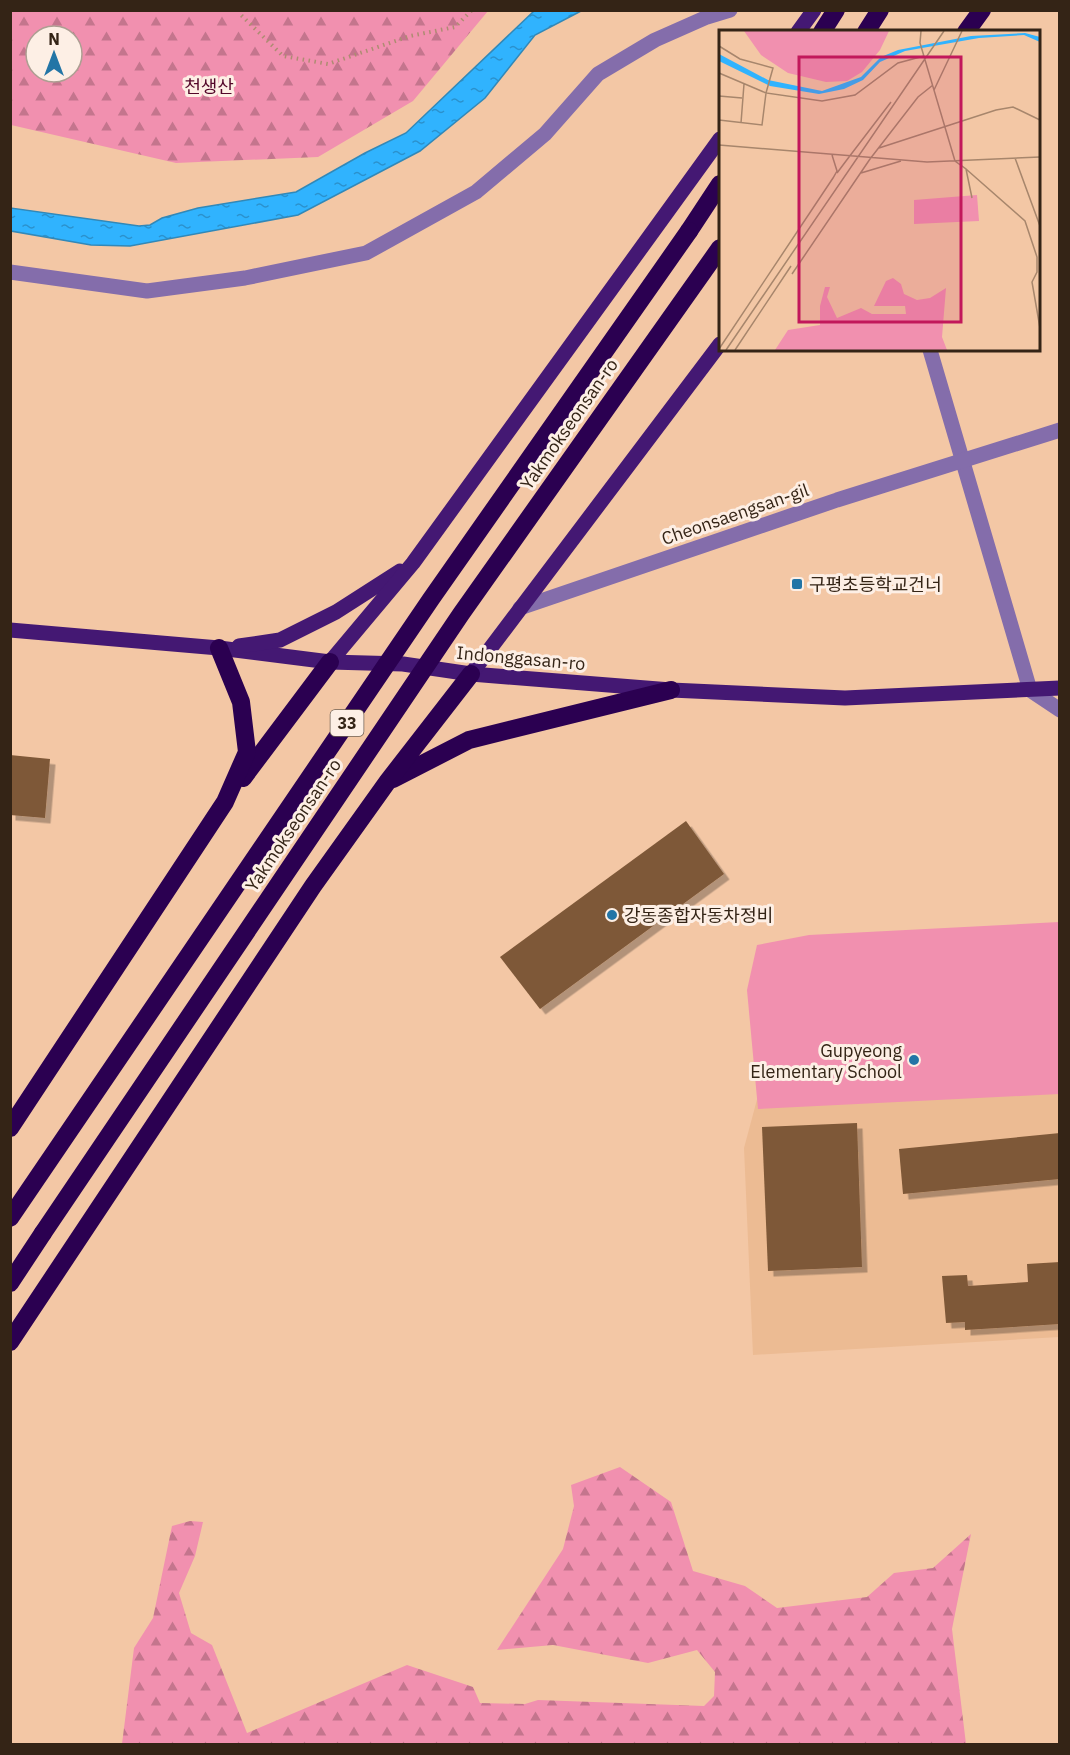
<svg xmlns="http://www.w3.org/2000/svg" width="1070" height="1755" viewBox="0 0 1070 1755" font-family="'IBM Plex Sans','Noto Sans KR',sans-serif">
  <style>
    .built { fill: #ecbb93 }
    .forest { fill: url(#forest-firs); fill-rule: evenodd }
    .garden { fill: #f190af }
    .water { fill: url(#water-ripples); stroke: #3188b8; stroke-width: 1.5 }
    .building { fill: #7e5838; filter: url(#shadow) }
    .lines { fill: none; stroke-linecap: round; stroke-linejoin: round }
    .path { stroke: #ae8c72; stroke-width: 4; stroke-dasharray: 1.5 4.5; stroke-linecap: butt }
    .minor { stroke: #846dab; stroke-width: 15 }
    .major { stroke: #441873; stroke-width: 15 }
    .highway { stroke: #2b0051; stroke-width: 18 }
    .highway-bridge { stroke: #2b0051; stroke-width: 18 }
    .poi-dot { fill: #2375a6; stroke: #fdefe5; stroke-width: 2 }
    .labels { text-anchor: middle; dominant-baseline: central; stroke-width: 6; stroke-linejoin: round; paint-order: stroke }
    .shield { fill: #fdefe5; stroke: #706154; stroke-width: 1.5 }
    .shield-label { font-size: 16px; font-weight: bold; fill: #342416 }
    .park-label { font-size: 18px; fill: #530629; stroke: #fdefe5 }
    .street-label { font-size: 18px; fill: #342416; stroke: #fdefe5 }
    .poi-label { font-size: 18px; fill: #342416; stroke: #fdefe5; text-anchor: start }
    .inset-road { fill: none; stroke: #a7866c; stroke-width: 1.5 }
    .view { fill: #c2185b; fill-opacity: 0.15; stroke: #c2185b; stroke-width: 3 }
    .inset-edge { fill: none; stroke: #342416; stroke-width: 3 }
  </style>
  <defs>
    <pattern id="forest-firs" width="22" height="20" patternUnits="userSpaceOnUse" patternTransform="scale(1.5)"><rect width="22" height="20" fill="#f190af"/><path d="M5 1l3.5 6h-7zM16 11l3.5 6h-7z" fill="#c4758d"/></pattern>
    <pattern id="water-ripples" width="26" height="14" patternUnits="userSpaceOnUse" patternTransform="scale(1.5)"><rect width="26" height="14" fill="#30b3fe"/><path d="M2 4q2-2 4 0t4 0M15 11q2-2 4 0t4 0" fill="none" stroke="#2a91cd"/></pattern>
    <filter id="shadow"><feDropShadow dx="5.5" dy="5.5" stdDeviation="0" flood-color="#0004"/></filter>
  </defs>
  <rect width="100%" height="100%" fill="#f3c7a5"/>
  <!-- built -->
  <path class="built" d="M1059,939V1337L753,1355L744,1148L791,973Z"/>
  <!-- forest -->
  <g class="forest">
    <path d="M11,10H488V11L413,101L318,157L176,163L11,125ZM36,36H72V72H36Z"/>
    <path d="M620,1467L671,1502L693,1571L745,1586L777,1608L867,1597L894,1573L933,1568L971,1534L952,1629L966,1744H122L134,1648L153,1618L172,1526L190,1521L203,1522L195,1556L179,1593L191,1633L212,1645L247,1733L407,1665L473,1687L480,1703L525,1704L538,1700L704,1706L714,1696L715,1672L697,1650L648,1663L553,1645L497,1650L563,1549L574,1506L571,1485Z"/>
  </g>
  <!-- garden -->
  <path class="garden" d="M1059,922V1094L758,1109L747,990L757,945L809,935Z"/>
  <!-- water -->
  <path class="water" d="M534,11H581L535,35L485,98L420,151L298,215L130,246L91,245L11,231V208L139,226L150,225L162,218L198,208L296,192L365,153L406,133Z"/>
  <!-- building -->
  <g class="building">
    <path d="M10,755L50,759L45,818L10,815Z"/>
    <path d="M686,821L724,874L540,1009L500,957Z"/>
    <path d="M857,1123L862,1267L768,1271L762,1127Z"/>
    <path d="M1060,1133V1179L903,1194L899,1149Z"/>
    <path d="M1060,1262V1324L965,1330V1322L946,1323L942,1276L967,1275L968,1286L1028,1282L1027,1264Z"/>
  </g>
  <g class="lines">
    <!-- path -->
    <path class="path" d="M240,10V14L283,56L328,64L410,36L455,27L472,10"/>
    <!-- minor -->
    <g class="minor">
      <path d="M10,272L147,291L245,278L366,253L476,192L545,134L598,74L655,40L707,17L730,10"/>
      <path d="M930,350L1030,690L1060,710"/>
      <path d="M520,608L837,500L1060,430"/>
    </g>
    <!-- major -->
    <g class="major">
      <path d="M798,32L814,10"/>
      <path d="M10,630L219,648L330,662L403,664L471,674L671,690L845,698L1060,688"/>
      <path d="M239,646L280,640L336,612L400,571"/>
      <path d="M330,662L413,563L720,139"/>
      <path d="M471,674L720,344"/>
    </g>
    <!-- highway -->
    <g class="highway">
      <path d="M866,32L880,10"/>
      <path d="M966,32L982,10"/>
      <path d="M689,231L720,184"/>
      <path d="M243,778L330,662"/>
      <path d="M393,779L469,740L671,690"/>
      <path d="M10,1128L225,802L247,752L241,702L219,648"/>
      <path d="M10,1283L43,1233"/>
      <path d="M10,1342L313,886L388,781L471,674"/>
    </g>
    <!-- highway-bridge -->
    <g class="highway-bridge">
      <path d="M822,32L836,10"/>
      <path d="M10,1218L431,599L689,231"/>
      <path d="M43,1233L461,614L720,248"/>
    </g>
  </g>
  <!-- markers -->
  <g class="poi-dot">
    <rect x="791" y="578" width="12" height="12" rx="3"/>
    <circle cx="612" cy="915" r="6"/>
    <circle cx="914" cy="1060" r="6"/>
  </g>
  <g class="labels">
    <!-- shield labels -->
    <rect class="shield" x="330.5" y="710" width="33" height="26" rx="4.5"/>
    <g class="shield-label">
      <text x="347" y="723">33</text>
    </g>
    <!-- park labels -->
    <g class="park-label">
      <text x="209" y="86">천생산</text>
    </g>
    <!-- street labels -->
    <g class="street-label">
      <text transform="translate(569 424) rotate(-55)">Yakmokseonsan-ro</text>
      <text transform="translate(735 514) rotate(-19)">Cheonsaengsan-gil</text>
      <text transform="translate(521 658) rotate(5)">Indonggasan-ro</text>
      <text transform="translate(293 825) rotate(-56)">Yakmokseonsan-ro</text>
    </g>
    <!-- poi labels -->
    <g class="poi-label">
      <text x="809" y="584">구평초등학교건너</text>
      <text x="624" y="915">강동종합자동차정비</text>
      <text x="902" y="1050" text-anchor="end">Gupyeong<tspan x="902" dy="21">Elementary School</tspan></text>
    </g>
  </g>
  <!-- overview -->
  <g transform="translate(719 30)">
    <rect width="321" height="321" fill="#f3c7a5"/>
    <path d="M25,1H170L161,20L143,42L128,51L107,52L69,43L42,25ZM174,248L182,254L185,264L198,270L211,268L227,258L223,307L228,320H56L69,300L101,295V276L106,257H111L108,267L118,288L142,278L153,284H187L186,276H155L167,251Z" fill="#f190af"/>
    <path d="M258,165L260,191L195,194V170Z" fill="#f190af"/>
    <path d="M306,3L321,7V12L305,5L260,8L186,21L161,32L144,50L125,59L100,64L51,56L0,31V24L49,50L103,61L142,47L162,27L179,20L252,6Z" fill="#30b3fe"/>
    <path class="inset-road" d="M202,1L201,13L236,131L247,139L253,168M0,16L21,29L54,38L47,63L103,71L136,65L179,33L205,26M0,43L47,63L43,95L0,90M215,60L243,1M0,66L23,68M22,93L25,54M0,115L208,132L321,127M160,118L277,80L294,77L321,90M130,127L172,72M296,128L321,196M151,129L199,67L214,55M247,139L306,191L318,227V242L313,252L321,298M118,143L130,127M142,143L182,131M73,244L151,129M0,319L114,148L118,141L113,125M7,320L225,1M16,320L72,236"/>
    <path class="view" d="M80,27H242V292H80Z"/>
    <rect width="321" height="321" class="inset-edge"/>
  </g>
  <!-- border -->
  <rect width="1070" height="1755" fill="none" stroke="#342416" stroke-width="24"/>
  <!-- north arrow -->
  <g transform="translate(54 54)"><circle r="28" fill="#fdefe5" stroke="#ad9e92" stroke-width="1.5"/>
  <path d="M0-4.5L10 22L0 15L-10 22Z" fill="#2375a6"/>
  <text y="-9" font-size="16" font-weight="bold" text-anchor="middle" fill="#342416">N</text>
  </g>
</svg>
